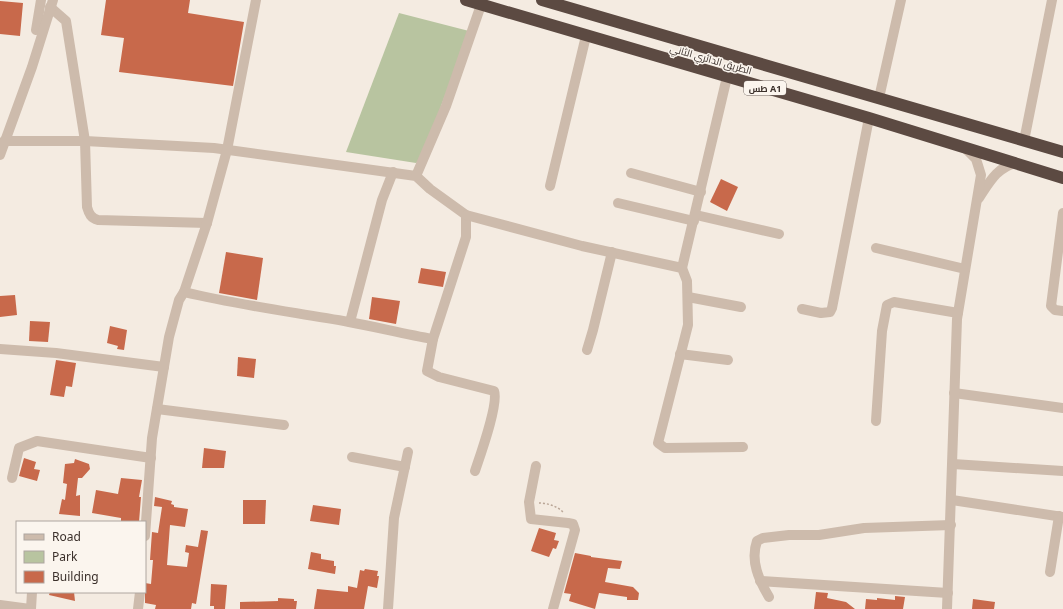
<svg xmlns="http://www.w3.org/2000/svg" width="1063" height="609" viewBox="0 0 1063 609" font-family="'Noto Sans',Cairo,sans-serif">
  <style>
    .green { fill: #b8c4a0 }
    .building { fill: #c8694b }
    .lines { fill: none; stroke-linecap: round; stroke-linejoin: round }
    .path { stroke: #b9a596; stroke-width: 1.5; stroke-dasharray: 2 2; stroke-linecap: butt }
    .minor { stroke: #cdbbac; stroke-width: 10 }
    .highway { stroke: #5c4a42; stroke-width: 12 }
    .labels { text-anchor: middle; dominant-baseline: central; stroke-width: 3; stroke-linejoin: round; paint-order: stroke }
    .shield { fill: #fbf5ee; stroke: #756b66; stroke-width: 1 }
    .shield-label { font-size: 9px; font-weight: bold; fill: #3b302b }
    .street-label { font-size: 10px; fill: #3b302b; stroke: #fbf5ee }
  </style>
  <rect width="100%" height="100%" fill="#f4ebe1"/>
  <!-- green -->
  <path class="green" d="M399,13L469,31L421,160L416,163L346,152Z"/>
  <!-- building -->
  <g class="building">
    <path d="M106,0H190L188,13L244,22L233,86L119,72L124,38L101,35Z"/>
    <path d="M0,1L23,3L20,36L0,34Z"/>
    <path d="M721,179L738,187L727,211L710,202Z"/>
    <path d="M226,252L263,258L257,300L219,293Z"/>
    <path d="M421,268L446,272L443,287L418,283Z"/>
    <path d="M15,295L17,315L0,317V296Z"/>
    <path d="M372,297L400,301L396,324L369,319Z"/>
    <path d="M30,321L50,322L48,342L29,341Z"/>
    <path d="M110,326L127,330L124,350L117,349L118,346L107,343Z"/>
    <path d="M238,357L256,359L254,378L237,376Z"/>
    <path d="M56,360L76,363L72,387L66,386L64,397L50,395Z"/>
    <path d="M204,448L226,451L224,468H202Z"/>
    <path d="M24,458L36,462L34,469L40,470L37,481L19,476Z"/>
    <path d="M75,459L89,464L90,469L82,478H78L76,496L80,495V516L59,514L62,499L65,500L67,484L63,483L65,464L74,463Z"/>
    <path d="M121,478L142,480L139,497H141L139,522L121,521V518L92,513L96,490L118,494Z"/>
    <path d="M155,497L172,501L171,504L174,505V507L188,509L185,527L170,525L167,565L187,567L189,553L185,552L186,545L198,547L201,530L208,531L196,604L192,603L191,609H155L156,605L145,603V583L151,584L153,560H150L152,532L158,533L162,507L154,506Z"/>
    <path d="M243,500H266L265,524H243Z"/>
    <path d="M313,505L341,509L339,525L310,521Z"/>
    <path d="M539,528L556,533L554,540L559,541L556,549L553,548L549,557L531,551Z"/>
    <path d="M311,552L321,554V559L334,561V566H336L335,574L308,569Z"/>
    <path d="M575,553L591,556V557L622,561L620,569L608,568L605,582L633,587L639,593L638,600H627V597L599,593L595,609L569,601L571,594L564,593Z"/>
    <path d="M365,569L378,571L377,576H379L377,588L368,586L364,609H314L317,589L348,592V586L357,588L360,570L364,571Z"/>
    <path d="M211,584L227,585L225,609H214V606H210Z"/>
    <path d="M50,592H74L75,601L49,595Z"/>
    <path d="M816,592L828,593L827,598L846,602L855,609H814Z"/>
    <path d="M895,596L905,597L903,609H865L866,599L877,600V598L895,600Z"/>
    <path d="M278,598L294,599V601H297L296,609H240V602L278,601Z"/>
    <path d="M973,599L995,602L994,609H972Z"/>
  </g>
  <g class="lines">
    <!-- path -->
    <path class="path" d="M539,503C547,503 557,506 563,512"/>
    <!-- minor -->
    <g class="minor">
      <path d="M50,7L66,21L85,141L87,207C89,214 91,218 98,220L207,223"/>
      <path d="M36,30L41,0"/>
      <path d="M879,98L901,0"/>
      <path d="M4,141H85L214,148L416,176L430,189L466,215V237L433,339L427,371L439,377L494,391C499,403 480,456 475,471"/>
      <path d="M1024,141L1052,0"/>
      <path d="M0,155L32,67L53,0"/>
      <path d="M631,173L701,192"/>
      <path d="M416,176L446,106L481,5"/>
      <path d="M550,186L586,36"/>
      <path d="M979,198C989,183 997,167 1016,163"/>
      <path d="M618,203L694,221"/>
      <path d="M1063,213L1051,306L1055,310L1063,311"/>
      <path d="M466,215L582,246L682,268L687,281L688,325L658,443L665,448L743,447"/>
      <path d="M696,215L779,234"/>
      <path d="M876,248L965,269"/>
      <path d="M682,268L727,77"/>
      <path d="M184,292L207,223L227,150L256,0"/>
      <path d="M688,297L741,307"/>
      <path d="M802,309L821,313L830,312L832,308L869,118"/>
      <path d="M350,322L382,200L393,172"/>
      <path d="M0,349L56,353L164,367"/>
      <path d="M587,350L593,330L612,252"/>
      <path d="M680,354L728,360"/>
      <path d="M954,393L1063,408"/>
      <path d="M157,409L284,425"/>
      <path d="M876,421L882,331L887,305L894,302L958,313"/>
      <path d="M352,457L405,467"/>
      <path d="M953,464L1063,471"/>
      <path d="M536,466L529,502L531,519L568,523L573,524L575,530L553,609"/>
      <path d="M12,478L19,448L37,441L151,458"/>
      <path d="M952,500L1063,517"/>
      <path d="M145,536L152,438L169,337L179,300L184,292C238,305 293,312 349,322C377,327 404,334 433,339"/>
      <path d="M1050,572L1059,516"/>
      <path d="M760,581L948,593"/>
      <path d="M769,597C759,580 750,561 757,541L763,538L789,535H819L864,528L951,525"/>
      <path d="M0,605L30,609"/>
      <path d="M31,609L32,592"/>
      <path d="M138,609L140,592"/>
      <path d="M388,609L394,518L408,452"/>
      <path d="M947,609L957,319L981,175L976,159L965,148"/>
    </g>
    <!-- highway -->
    <g class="highway">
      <path d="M466,0L869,118L1063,178"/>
      <path d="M542,0L1063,152"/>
    </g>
  </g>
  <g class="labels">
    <!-- shield labels -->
    <rect class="shield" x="744" y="81" width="42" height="14" rx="3"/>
    <g class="shield-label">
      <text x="765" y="88">طس A1</text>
    </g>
    <!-- street labels -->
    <g class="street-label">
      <text transform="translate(711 59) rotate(16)">الطريق الدائري الثاني</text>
    </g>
  </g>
  <!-- legend -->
  <rect x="16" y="521" width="130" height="72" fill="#fbf5ee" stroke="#aea6a0"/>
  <rect x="24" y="534" width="20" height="6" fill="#cdbbac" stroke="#aea6a0"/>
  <text x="52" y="541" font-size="12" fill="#3b302b">Road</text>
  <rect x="24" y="551" width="20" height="12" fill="#b8c4a0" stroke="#aea6a0"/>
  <text x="52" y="561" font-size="12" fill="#3b302b">Park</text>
  <rect x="24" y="571" width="20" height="12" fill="#c8694b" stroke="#aea6a0"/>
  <text x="52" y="581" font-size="12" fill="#3b302b">Building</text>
</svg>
